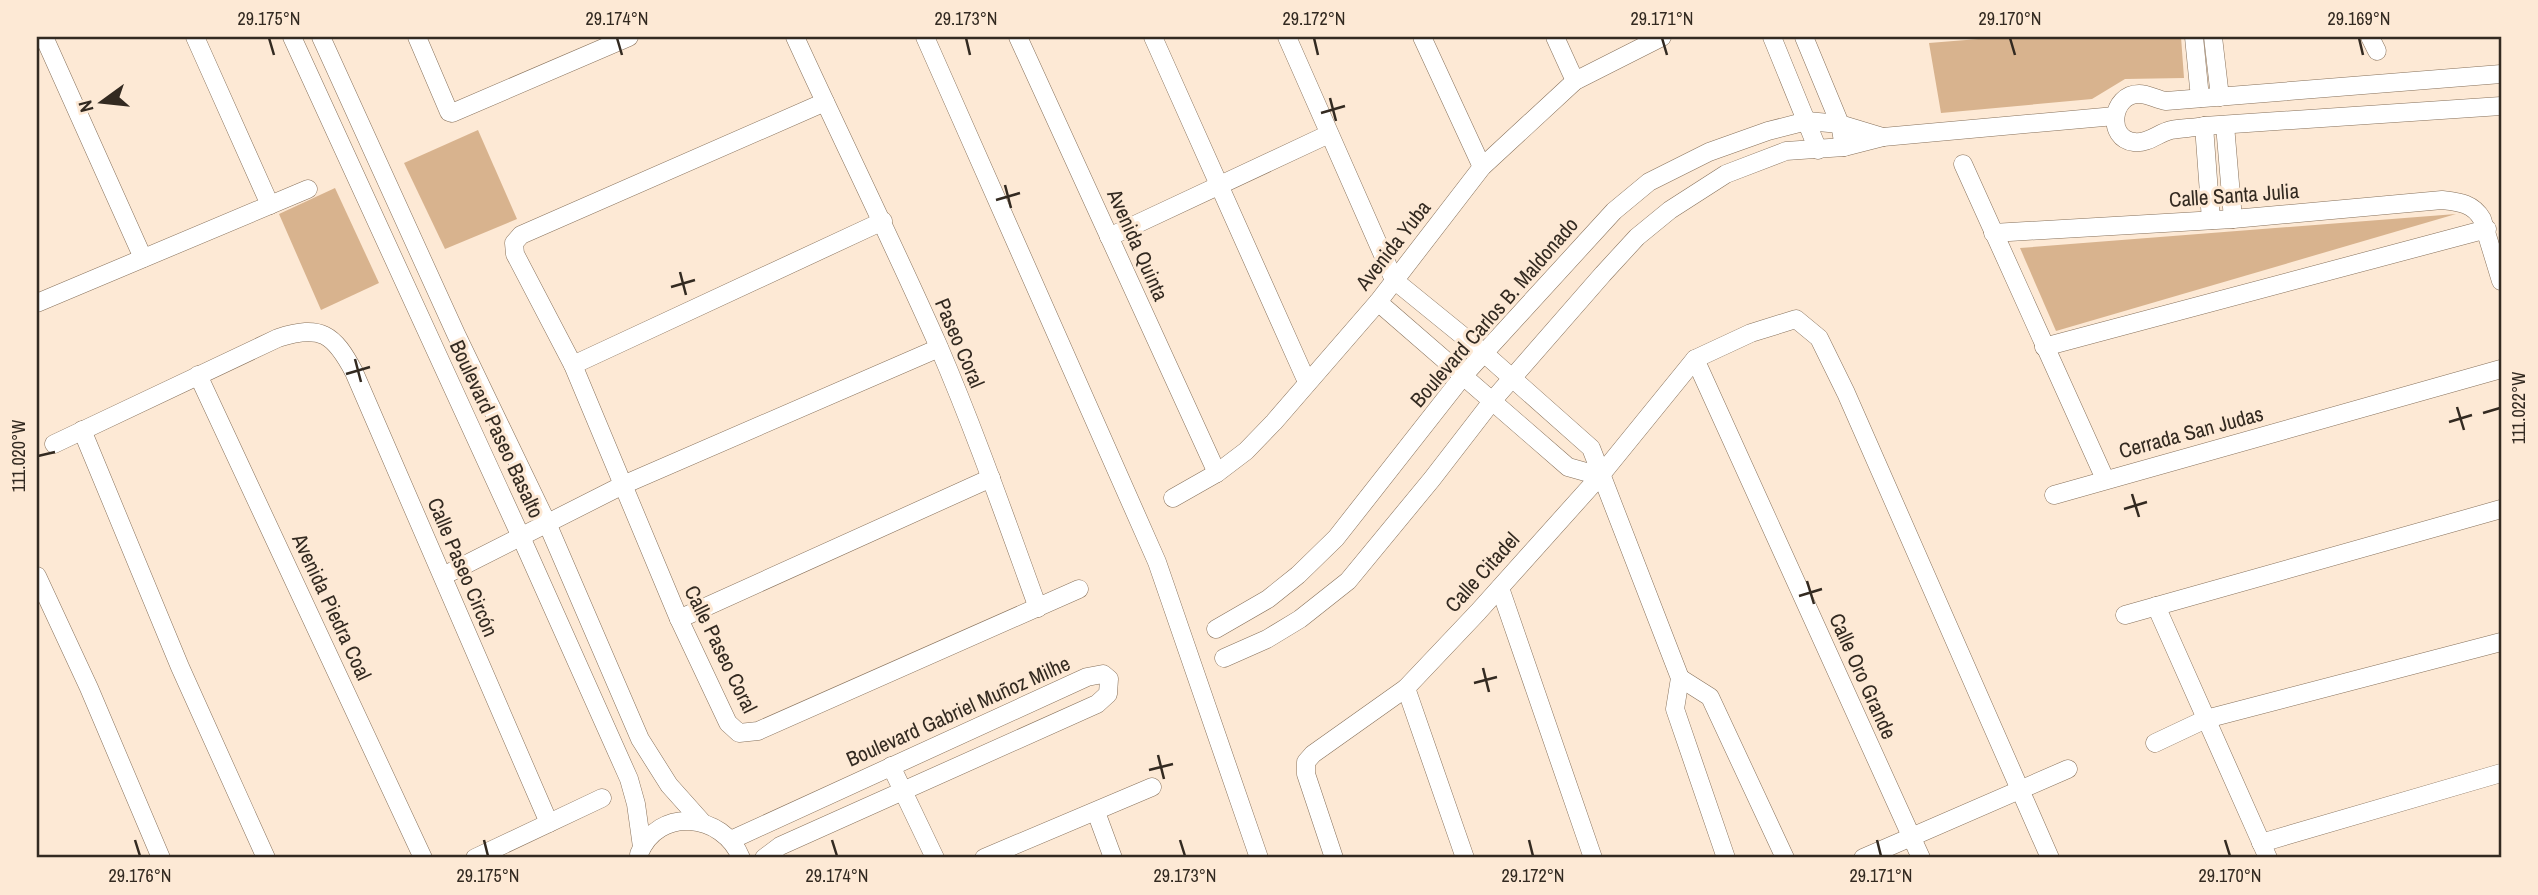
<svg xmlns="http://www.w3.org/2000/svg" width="2538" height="895" viewBox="0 0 2538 895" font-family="'Archivo Narrow',sans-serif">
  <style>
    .green { fill: #d8b38e }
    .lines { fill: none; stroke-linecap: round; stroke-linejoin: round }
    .street-casing { stroke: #86705a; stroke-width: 19 }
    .street { stroke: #fff; stroke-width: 18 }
    .ticks { fill: none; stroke: #332a21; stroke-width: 2.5 }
    .labels { text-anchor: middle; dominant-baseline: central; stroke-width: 6; stroke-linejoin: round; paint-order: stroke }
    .street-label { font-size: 21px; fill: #332a21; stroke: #fde9d5 }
    .neatline { fill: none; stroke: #332a21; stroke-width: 2.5 }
    .ticks-label { font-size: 18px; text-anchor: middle; fill: #332a21 }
  </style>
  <rect width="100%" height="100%" fill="#fde9d5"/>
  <!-- green -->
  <g class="green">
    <path d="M2003,37H2181L2184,78L2125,79L2092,99L1941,113L1929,43Z"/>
    <path d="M478,130L517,219L445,249L404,163Z"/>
    <path d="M335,188L379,283L321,310L279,214Z"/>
    <path d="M2456,214L2056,331L2020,248Z"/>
  </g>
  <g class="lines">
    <!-- street casing -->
    <g class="street-casing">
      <g id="street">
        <path d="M44,37L143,258"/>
        <path d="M195,37L270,205"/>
        <path d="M292,37L521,537L629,779L636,804L642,847"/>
        <path d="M321,37L456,334L547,523L640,739L669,785L702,822"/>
        <path d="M417,37L449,112L452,113L629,37"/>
        <path d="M795,37C842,140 892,241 938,345C975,431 1006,520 1038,608"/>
        <path d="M925,37L1157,562L1259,858"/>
        <path d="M1018,37L1217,473"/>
        <path d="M1153,37L1307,382"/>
        <path d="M1287,37L1394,280L1485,354L1591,448L1680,678L1675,709L1726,858"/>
        <path d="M1422,37L1482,167"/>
        <path d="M1555,37L1575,81"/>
        <path d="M1772,37L1818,150"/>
        <path d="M1804,37L1840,124L1883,137L2115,116"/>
        <path d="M2194,37L2200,98"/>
        <path d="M2213,37L2220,97"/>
        <path d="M2370,37L2377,51"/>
        <path d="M2501,74L2166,101C2157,100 2149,94 2139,94C2111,94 2106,139 2134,142C2148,144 2158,133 2171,130C2182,128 2193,128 2204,126L2501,106"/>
        <path d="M825,102L521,235L514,243L515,254L573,365L679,619L728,723L739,733L758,731L1079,589"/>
        <path d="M2225,125L2233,219"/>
        <path d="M2204,126L2211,220"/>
        <path d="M1963,164L2105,479"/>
        <path d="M1993,233L2233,219L2442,200C2459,202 2473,203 2482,219L2501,281"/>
        <path d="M1109,237L1329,134"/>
        <path d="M1378,302L1568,467L1600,476"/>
        <path d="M37,303L308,189"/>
        <path d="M2044,347L2487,229"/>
        <path d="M1695,359L1921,858"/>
        <path d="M573,365L883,221"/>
        <path d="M198,375L423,858"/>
        <path d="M82,430L180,667L266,858"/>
        <path d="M54,444L278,338C321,324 334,334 354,372L549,823"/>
        <path d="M2054,495L2501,369"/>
        <path d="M1173,498L1217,473L1246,451L1274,422L1378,302L1482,167L1575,81L1662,37"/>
        <path d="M37,576L89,688L161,858"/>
        <path d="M443,576L623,485L939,348"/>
        <path d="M1500,588L1593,858"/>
        <path d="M2156,606L2268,858"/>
        <path d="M2125,615L2501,509"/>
        <path d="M679,619L991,478"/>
        <path d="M1216,629L1268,599L1298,575L1336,538L1464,375L1614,211L1649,182L1709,152L1768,131L1807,121L1840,124L1844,147"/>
        <path d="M1224,658L1267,639L1300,619L1348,581L1432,479L1493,400L1603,274L1637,237L1670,210L1726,174L1786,151L1844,147L1883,137"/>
        <path d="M1680,678L1710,697L1785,858"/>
        <path d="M1406,688L1465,858"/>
        <path d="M2155,743L2206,719L2501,642"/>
        <path d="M891,766L935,858"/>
        <path d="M1096,812L1113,858"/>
        <path d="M731,840L1087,677L1103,674L1109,679L1108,694L1097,704L780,846L764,858"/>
        <path d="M2261,843L2501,773"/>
        <path d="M639,854C658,806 723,813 741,858"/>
        <path d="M475,858L602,798"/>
        <path d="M984,858L1152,787"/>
        <path d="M1334,858L1306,774V762L1313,754L1406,688L1478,612L1600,476L1695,359L1751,333L1796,319L1819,338L1846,393L2050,858"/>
        <path d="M1863,858L2068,769"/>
      </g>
    </g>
    <!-- street -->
    <use href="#street" class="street"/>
  </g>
  <!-- ticks -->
  <path class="ticks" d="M269,38L274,55M617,38L622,55M966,38L970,55M1314,38L1318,55M1662,38L1667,55M2010,38L2015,55M2359,38L2363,55M1330,98L1336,121M1321,113L1345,106M1005,185L1011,208M996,200L1020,193M680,272L686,295M671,287L695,280M355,359L361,382M346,374L370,367M2457,407L2464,430M2483,413L2500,408M2449,422L2472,415M38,456L55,452M2132,494L2139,517M2124,509L2147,502M1807,581L1814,604M1799,596L1822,589M1483,668L1489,692M1474,683L1497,677M1158,755L1164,779M1149,770L1173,764M135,840L140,856M484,840L488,856M832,840L837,856M1180,840L1185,856M1529,840L1533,856M1877,840L1881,856M2225,840L2230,856"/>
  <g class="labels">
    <!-- street labels -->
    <g class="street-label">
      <text transform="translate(2234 195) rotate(-4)">Calle Santa Julia</text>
      <text transform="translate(1138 245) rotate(66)">Avenida Quinta</text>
      <text transform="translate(1393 245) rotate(-52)">Avenida Yuba</text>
      <text transform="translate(1494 312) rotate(-49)">Boulevard Carlos B. Maldonado</text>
      <text transform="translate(960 343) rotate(67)">Paseo Coral</text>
      <text transform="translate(497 429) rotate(65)">Boulevard Paseo Basalto</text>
      <text transform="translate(2191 432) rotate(-15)">Cerrada San Judas</text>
      <text transform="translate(463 567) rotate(67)">Calle Paseo Circón</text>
      <text transform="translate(1482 572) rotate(-48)">Calle Citadel</text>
      <text transform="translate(332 607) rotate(65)">Avenida Piedra Coal</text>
      <text transform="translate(721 649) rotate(64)">Calle Paseo Coral</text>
      <text transform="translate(1863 676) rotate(66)">Calle Oro Grande</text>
      <text transform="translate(958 711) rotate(-24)">Boulevard Gabriel Muñoz Milhe</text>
    </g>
  </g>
  <!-- border -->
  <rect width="2538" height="895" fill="none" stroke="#fde9d5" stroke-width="77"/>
  <!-- north arrow -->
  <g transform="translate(102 102) rotate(255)" stroke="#fde9d5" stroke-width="5" paint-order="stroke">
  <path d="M0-5L12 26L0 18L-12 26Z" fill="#332a21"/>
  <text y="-10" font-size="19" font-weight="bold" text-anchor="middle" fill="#332a21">N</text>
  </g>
  <rect x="38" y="38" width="2462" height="818" class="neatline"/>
  <g class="ticks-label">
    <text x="269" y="25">29.175°N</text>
    <text x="617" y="25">29.174°N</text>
    <text x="966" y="25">29.173°N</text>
    <text x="1314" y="25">29.172°N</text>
    <text x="1662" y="25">29.171°N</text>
    <text x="2010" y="25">29.170°N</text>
    <text x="2359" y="25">29.169°N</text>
    <text transform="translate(2519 408) rotate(-90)" y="6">111.022°W</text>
    <text transform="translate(19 456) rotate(-90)" y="6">111.020°W</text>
    <text x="140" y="882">29.176°N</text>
    <text x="488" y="882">29.175°N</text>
    <text x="837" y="882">29.174°N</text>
    <text x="1185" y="882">29.173°N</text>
    <text x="1533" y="882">29.172°N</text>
    <text x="1881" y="882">29.171°N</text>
    <text x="2230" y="882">29.170°N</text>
  </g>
</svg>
